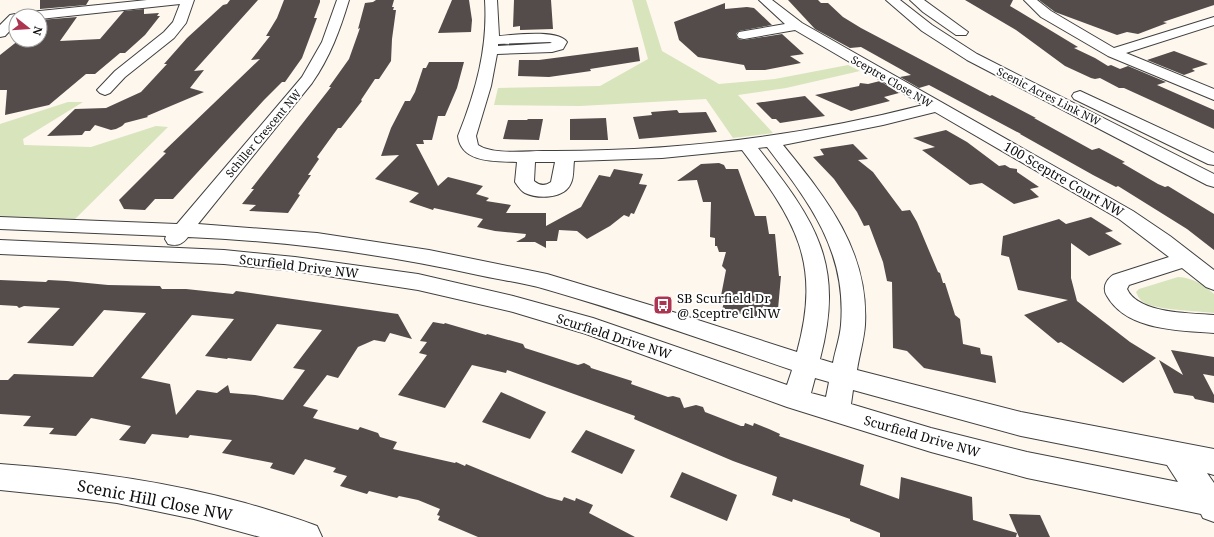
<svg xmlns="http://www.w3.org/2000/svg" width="1214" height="537" viewBox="0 0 1214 537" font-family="'Noto Serif',serif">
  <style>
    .green { fill: #d8e4bc }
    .building { fill: #544c4a; fill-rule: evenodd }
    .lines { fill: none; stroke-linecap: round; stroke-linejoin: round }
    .minor-casing { stroke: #404040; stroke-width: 2 }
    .minor { fill: #fff; fill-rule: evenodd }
    .labels { text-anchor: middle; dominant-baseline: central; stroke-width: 4; stroke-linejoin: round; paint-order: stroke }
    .far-street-label { font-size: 11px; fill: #0d0d0d; stroke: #fff }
    .street-label { font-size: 13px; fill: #0d0d0d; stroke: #fff }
    .poi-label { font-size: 13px; fill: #0d0d0d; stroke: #fff; text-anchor: start }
    .near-street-label { font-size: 16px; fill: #0d0d0d; stroke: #fff }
  </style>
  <rect width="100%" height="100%" fill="#fdf7ee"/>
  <!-- green -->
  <g class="green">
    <path d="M632,0H646L662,51L719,84L775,79L848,65L860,71L786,88L738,95L773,133L733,138L706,99L580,106L494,105L498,88L600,86L648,59Z"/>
    <path d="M68,102H83L23,139L24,145L91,147L156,126L168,127L75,219L0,217V124Z"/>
    <path d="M1178,277C1193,278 1203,284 1214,294V313C1199,311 1154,310 1143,302C1139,299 1138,296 1136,292L1139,289Z"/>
  </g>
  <!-- building -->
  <g class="building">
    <path d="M40,0H89L86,5L40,9Z"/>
    <path d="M230,0H258L194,71L204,70L190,88L204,92L147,116L148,117L125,123L122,126L116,129L111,130L95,125L90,131H85L82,135L47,136L75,109L106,108L141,92L167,64H164L187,38L223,5L227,4Z"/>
    <path d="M284,0H320V2L314,18H317L302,58L285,82H282L264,100L173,199H155L145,210L124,209L119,200L166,153L163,152L260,59L251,60L270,36H266L277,18Z"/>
    <path d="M376,0H394L392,7H394L393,10H396L392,39L391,61L379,79H375L361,100L362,101L341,128H338L317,157L319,159L308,175H311L298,194L300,195L288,213L249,211L256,205L242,204L254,189H251L331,87H329L349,59L360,28L358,29L365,3L373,2Z"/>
    <path d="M452,0H469L472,20L471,32L438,33Z"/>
    <path d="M514,0H551L553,29L520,30V26L513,27Z"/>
    <path d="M788,0H818L821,3H828L843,17L861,28L990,96L992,95L1036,118H1034L1092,150L1099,148L1125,162L1122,163L1158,184L1165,187L1168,186L1214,214V250L1187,229L1118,186L1116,187L1093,175L1020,134H1021L929,85L919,88L900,77L911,75L861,47L850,48L815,29Z"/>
    <path d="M965,0H1013L1010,6L1078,47L1074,48L1095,58L1108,66L1111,65L1120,69L1128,66L1166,82L1157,85L1214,110V129L1124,88H1119L1100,78L1095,79L1091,78L1065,66L1016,30Z"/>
    <path d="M1039,0H1214V5L1163,22L1167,23L1138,34L1127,32L1117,35L1055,12Z"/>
    <path d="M725,3V9L747,7L754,8L772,25L739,31L736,34L738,39L744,40L782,34L804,54L790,56L801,63L765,70H746L744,65L698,57L679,40L674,22Z"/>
    <path d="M144,9V14L159,13L157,16H160L145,35L125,53H120L95,74H86L49,105L5,115L7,90H0V55L19,40H40V20L77,17L60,41L100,39L124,11Z"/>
    <path d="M638,47L640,61L590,69L591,71L549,77L518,76L519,60H539Z"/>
    <path d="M1174,51L1208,64L1192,69L1195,71L1184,75L1147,60Z"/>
    <path d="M429,62H464L457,88L445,116H438L432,140H423L424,144H416L438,186L448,177L483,186L476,194L489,198L486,201L511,205L506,213H546V226L581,207L599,175L610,177L614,169L643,174L639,184L647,185L634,214L631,213L629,217L624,215L610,226L587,239L577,231L559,230L557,241H546V248L535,242H516L525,237L526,234L495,231L477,227L483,219L434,208L433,210L409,202L419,193L375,179L399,155L381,156L391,128L405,101H410L415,92L423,68H426Z"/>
    <path d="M880,81L899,93L884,97L890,101L851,111L815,95L859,86L860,83L868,84Z"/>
    <path d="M805,96L825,116L780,123L776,119H772L756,103Z"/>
    <path d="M677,110L679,113L706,112L717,132L639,139L633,117L652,115L651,112Z"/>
    <path d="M606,118L608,140H570V119Z"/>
    <path d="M528,119H543L539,140L503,139L508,120H527Z"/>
    <path d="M946,130L967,142L999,166L1005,165L1010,168L1017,169V172L1039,187L1030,189L1039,197L1014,204L982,183L970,185L922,150L935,147L913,138Z"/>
    <path d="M853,144L868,159L858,160L873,172L902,211L910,210L917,222L938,272L940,273L943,283H945L955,315L960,319L963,344L980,348L981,354L992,356L996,383L924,368L907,351L893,348L892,282L887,281L883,262L869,225L864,226L857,212L834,179L813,157L824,155L820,149Z"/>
    <path d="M719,163L724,165L726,169H738L755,216H766L769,234H775L779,276H781L778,309L763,306L760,318L722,310L724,302L720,301L726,270L722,266L726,252H719L717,246H715V238L710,237L711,202H703L697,180L677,181L701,164Z"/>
    <path d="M1091,217L1113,231L1105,233L1122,244L1089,256L1071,243V278L1077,301L1130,342L1156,358L1123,383L1061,342L1058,343L1024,315L1068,300L1018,290L1009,257L1001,255L1003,236L1059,219L1066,224Z"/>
    <path d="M0,280L46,282L48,280L67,281L108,285L160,286L162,289H186L233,294L236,291L398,314L412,339L390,333L385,342L374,340L358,347L338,378L327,375L303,406L318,410L313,418L358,430L360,427L378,433L380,437L397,442L393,449L455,463L456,462L465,466L466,464L547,497L562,501L564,497L575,501L576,498L593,505L589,513L635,537H478L438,520L440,516L437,515L440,509L418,500L399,496L397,498L369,491L367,494L340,486L347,476L333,472L336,468L305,459L294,475L270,468L273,463L222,453L232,440L190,435L188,438L152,434L145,444L119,440L131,426L91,418L76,436L49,434L54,428L23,426L31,416L0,414V380H8L14,374L93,377L146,313L104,310L73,346L27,343L60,308L24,306L19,308L17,306L0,305ZM192,315L234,319L205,356L227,359L228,358L251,361L277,324L322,330L293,368L305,370L283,400L255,395L230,393L228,385L217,393L197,390L176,415L170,384L141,378Z"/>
    <path d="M433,322L444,324L445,323L486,335L487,334L523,344L525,348L578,365L584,363L590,366L591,368L632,381L631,384L668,397L673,396L680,398L684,408L696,405L703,407L705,412L741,426H744L745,423L753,426L754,423L769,429L780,434L779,436L864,465L860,485L899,499L901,477L972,497L973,520L1017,533L1016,537H880V533L850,521V519L793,499L792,502L772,495L777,477L733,461L634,419L635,416L507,370L506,373L472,365L445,408L398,395L427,355L419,353L427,342L420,341Z"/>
    <path d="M1171,350L1214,357V376L1203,374L1214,395V403L1195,399L1193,396L1174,393L1159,360L1183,375Z"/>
    <path d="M501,392L546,412L530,439L482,422Z"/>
    <path d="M586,430L635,450L622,474L571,452Z"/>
    <path d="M682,472L737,495L727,521L670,497Z"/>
    <path d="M1009,514L1040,515L1050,537H1019Z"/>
  </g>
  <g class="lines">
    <!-- minor casing -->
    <g class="minor-casing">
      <g id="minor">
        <path d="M147,0H194L186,23L174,38L125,77L110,93L105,95L100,93L97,90L115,71L164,32L173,22L180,4L40,19V16H24L25,13L30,12Z"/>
        <path d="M337,0H349C340,30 330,57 312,83L198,224L317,233L429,250L547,274L673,312L797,352C822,261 795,221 742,150L662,158L574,161C573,168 574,177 571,183C565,199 538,199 525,193C521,191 518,186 515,182L517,162C497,161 461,164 458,136C476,91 488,48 485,0H497L499,36C514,35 558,29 567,42L563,49L552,52L497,54L491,86L476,136L478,145C493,155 525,151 543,151C671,152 799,137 923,105L795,30L744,39L739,38L737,35L739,32L785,24L759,0H772L802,23L1133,211L1170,236L1214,270V290L1206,287L1182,268L1129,285L1127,289C1138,314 1191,313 1214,315V333C1179,330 1127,331 1107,296C1102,288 1106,280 1113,275L1169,257L1119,219L935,112L883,125L783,145C827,199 869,251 865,325C864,340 859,356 857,370L1021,412L1214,449V475L1207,473L1214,483V522L1203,518L1201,514L1027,478L931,452L787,407L586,334L513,312L418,290L295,271L224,264L0,254V240L224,250L295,257L418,274L513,296L593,318L787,385L792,370C710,342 629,313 545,289C524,283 501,280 478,275C383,254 286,241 188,237C182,245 177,246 168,244L165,239L166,236L0,229V217L177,224L302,77L322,42ZM550,42L552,43L498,46V44ZM767,147C809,202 847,251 841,325C840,338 835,351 833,363L820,359C845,263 816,222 758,148ZM535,162H555L551,182C545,186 540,186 534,181ZM815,378L829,382L826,397L811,393ZM853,390L1021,436L1167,465L1178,482L1027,452L931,428L851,404Z"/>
        <path d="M886,0H900L932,25L977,54L1214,174V187L1207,185L967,60L922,31Z"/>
        <path d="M910,0H924L968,32L966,35H956L923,12Z"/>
        <path d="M1024,0H1037L1051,11L1114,48L1214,17V25L1126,53L1214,89V100L1108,56L1041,17Z"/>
        <path d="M15,14L20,16H16V24L5,36L0,37V25L10,15Z"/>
        <path d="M1080,91L1214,153V165L1208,164L1074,99L1072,96L1074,93Z"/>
        <path d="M0,464C83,470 165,481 245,503C269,510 294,517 317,526L322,537H260L194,519L117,503L78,498L0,490Z"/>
      </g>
    </g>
    <!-- minor -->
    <use href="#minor" class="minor"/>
  </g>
  <!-- icons -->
  <defs>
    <g id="bus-square" transform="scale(1)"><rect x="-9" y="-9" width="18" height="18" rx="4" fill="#ac3552" stroke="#fff"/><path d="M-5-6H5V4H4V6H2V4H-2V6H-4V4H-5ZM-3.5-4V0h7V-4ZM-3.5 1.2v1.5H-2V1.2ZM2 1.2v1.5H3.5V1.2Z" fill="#fff"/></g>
  </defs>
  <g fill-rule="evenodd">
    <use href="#bus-square" x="663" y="305"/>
  </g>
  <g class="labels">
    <!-- far-street labels -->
    <g class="far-street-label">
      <text transform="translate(892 81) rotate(30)">Sceptre Close NW</text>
      <text transform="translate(1049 96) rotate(27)">Scenic Acres Link NW</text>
      <text transform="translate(263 133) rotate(-50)">Schiller Crescent NW</text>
    </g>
    <!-- street labels -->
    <g class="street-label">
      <text transform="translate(1064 179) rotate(30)">100 Sceptre Court NW</text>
      <text transform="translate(299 266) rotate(7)">Scurfield Drive NW</text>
      <text transform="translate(614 336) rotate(18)">Scurfield Drive NW</text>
      <text transform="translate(922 436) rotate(16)">Scurfield Drive NW</text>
    </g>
    <!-- poi labels -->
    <g class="poi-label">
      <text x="677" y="298">SB Scurfield Dr<tspan x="677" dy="15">@ Sceptre Cl NW</tspan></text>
    </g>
    <!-- near-street labels -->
    <g class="near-street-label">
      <text transform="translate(155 500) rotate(11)">Scenic Hill Close NW</text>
    </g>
  </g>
  <!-- north arrow -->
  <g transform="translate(28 28) rotate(107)"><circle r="19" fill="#ffffff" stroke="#9e9e9e"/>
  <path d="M0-3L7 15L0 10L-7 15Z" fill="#ac3552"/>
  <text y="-6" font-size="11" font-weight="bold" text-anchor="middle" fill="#0d0d0d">N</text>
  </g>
</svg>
